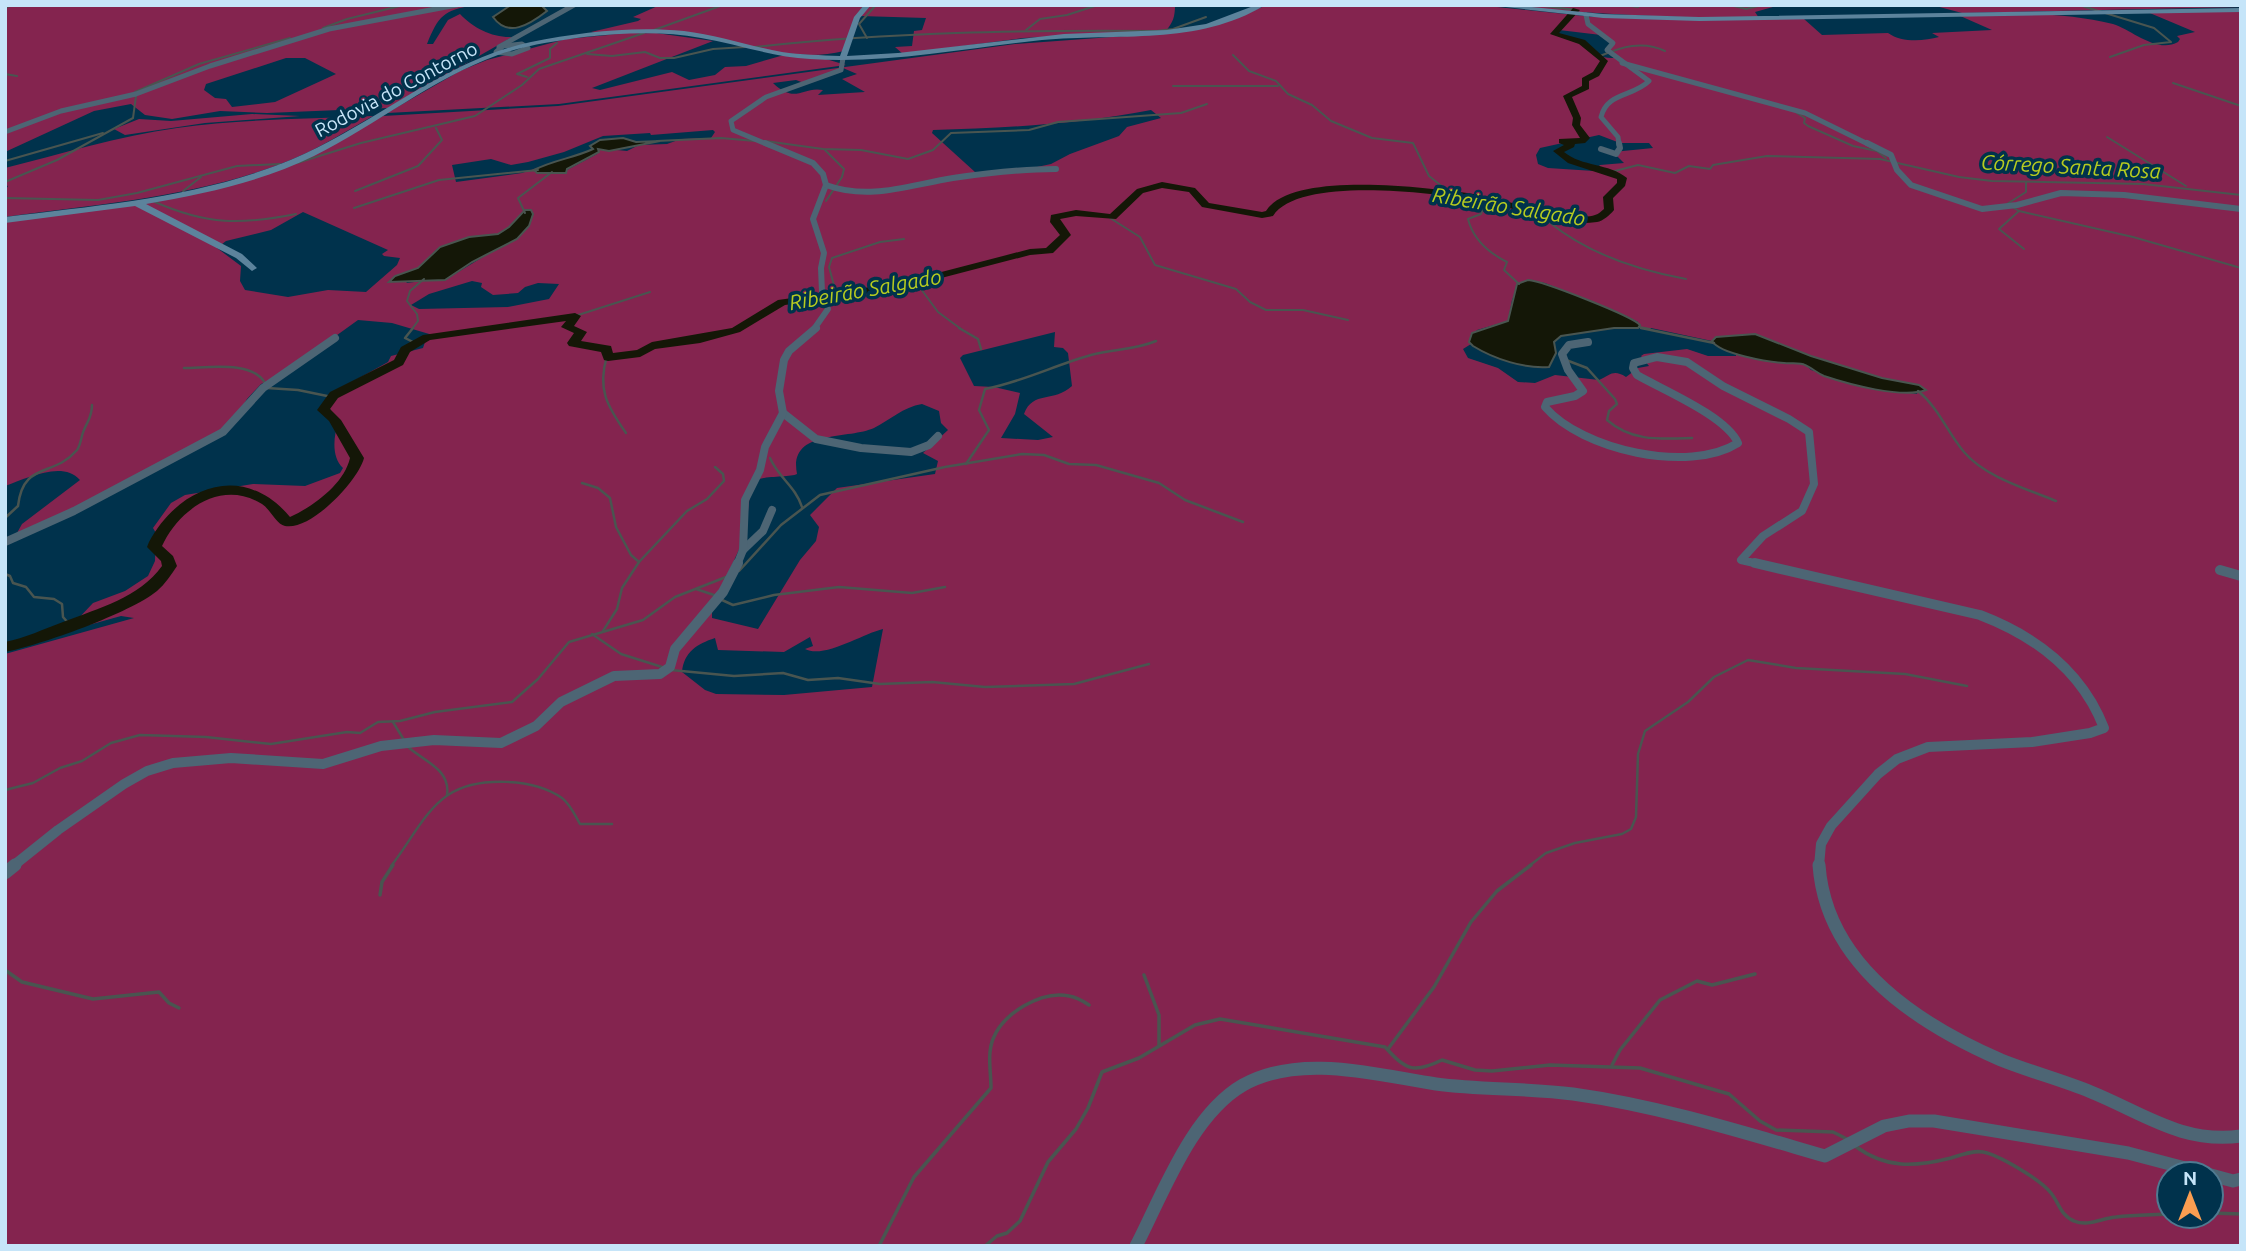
<svg xmlns="http://www.w3.org/2000/svg" width="2246" height="1251" viewBox="0 0 2246 1251" font-family="Ubuntu,sans-serif">
  <style>
    .green { fill: #84244f; fill-rule: evenodd }
    .water { fill: #141707; stroke: #495550; stroke-width: 2 }
    .lines { fill: none; stroke-linecap: round; stroke-linejoin: round }
    .stream-far2 { stroke: #495550; stroke-width: 2 }
    .stream-far1 { stroke: #495550; stroke-width: 2.5 }
    .stream { stroke: #495550; stroke-width: 3.5 }
    .river { fill: #141707; fill-rule: evenodd }
    .street-far4 { stroke: #4d6574; stroke-width: 5 }
    .street-far3 { stroke: #4d6574; stroke-width: 6 }
    .street-far2 { stroke: #4d6574; stroke-width: 8 }
    .street-far1 { stroke: #4d6574; stroke-width: 10 }
    .street { stroke: #4d6574; stroke-width: 13 }
    .secondary { fill: #5c839c; fill-rule: evenodd }
    .labels { text-anchor: middle; dominant-baseline: central; stroke-width: 7; stroke-linejoin: round; paint-order: stroke }
    .far-street-label { font-size: 19px; fill: #c6e5f9; stroke: #00324c }
    .far-water-label { font-size: 21px; font-style: italic; fill: #b6cc20; stroke: #00324c }
  </style>
  <rect width="100%" height="100%" fill="#00324c"/>
  <!-- green -->
  <g class="green">
    <path d="M5,5H474C443,11 439,15 427,44H433L448,20L460,14C473,28 493,38 512,37L388,108L267,113L220,111L172,119L145,115L131,104L94,111L5,152ZM286,58H305L336,74L275,102L232,107L226,99L215,98L204,90L206,84Z"/>
    <path d="M660,5H864L857,15L844,51C789,65 736,38 683,33C655,30 616,39 591,32L638,21L641,19L633,17Z"/>
    <path d="M868,5H1175C1175,17 1173,22 1166,31L1023,38L903,54L895,47L912,46L914,31L922,30L926,18L860,16Z"/>
    <path d="M1267,5H1478L1594,17L1804,19L1822,35L1888,33C1902,43 1924,41 1939,37L1932,33L1992,30L1958,15C2011,14 2062,11 2113,24C2132,30 2157,54 2178,42L2180,39L2177,36L2195,32L2145,11L2241,9V1246H5V654L134,618L121,616L85,626L76,621L93,603L125,591L148,576L155,561L156,533L153,528L171,503L185,495L253,484L305,486L340,473L343,468C332,458 333,438 338,424L329,407L335,397L334,392L388,362L391,356L423,348L425,342L436,336L392,323L358,320L283,374L261,384L247,399L234,421L214,438L63,515L17,533L22,524L80,480C62,460 26,479 5,486V221L150,201L258,177L383,116L558,106L1015,44L1180,32L1223,23ZM1559,30L1601,35L1611,44L1606,50L1615,58C1601,59 1591,53 1584,45L1552,34ZM843,68L857,74L842,79L865,92L818,95L823,90C802,86 796,105 773,83L796,80L804,83ZM1151,110L1161,118L1127,127L1119,136L1070,154L1051,164L1014,172H975L932,133L933,130C1006,128 1080,124 1151,110ZM713,130L715,132L711,138L681,139L667,144L639,145L627,151L597,148V154L567,170L566,173H537L535,170L537,168L522,173L456,182L452,165L491,159L511,165L528,162L564,152L603,136L650,133L651,135ZM1599,135L1620,143H1649L1653,148L1613,152L1624,163L1600,165L1594,171L1548,168L1538,164L1536,155L1540,148ZM525,210L524,232L450,277L407,283L400,274L418,268L437,249L469,237L498,234L509,227ZM303,212L388,250L382,254L384,256L400,258L397,265L366,292L328,290L288,297L245,290L240,281L241,266L217,248L226,241L271,230ZM1528,280L1545,283L1626,316L1638,322V328H1651L1712,341L1716,337L1755,334L1811,356L1882,378L1919,385L1917,394L1868,387L1811,370L1805,364L1772,362L1736,354V356H1708L1687,349L1644,354L1641,356L1649,366L1638,368L1626,377C1613,369 1611,375 1599,380L1555,375L1535,383L1518,382L1498,368L1468,358L1463,349L1471,344L1469,342L1477,330L1508,321L1512,300L1519,283ZM472,281L482,283L481,287L493,295L518,293L525,287L538,283L559,284L549,299L508,307L419,309L411,305L429,294ZM1055,332L1054,347L1063,348L1068,353L1072,386C1054,403 1033,390 1024,414L1053,437L1038,440L1001,438L1015,414L1020,393L994,387L974,386L960,358L963,355ZM922,404L939,411L941,423L948,430L923,453L938,461L935,474L837,488L810,515L819,527L816,541L800,560L758,629L712,618V607L745,537L750,494L759,479C769,476 791,477 797,474C788,429 847,440 874,428C890,420 903,407 922,404ZM883,629L872,687L784,695L716,694L705,690L682,672C684,652 697,644 715,638L718,650L784,652L810,637L813,646L805,649C824,659 862,634 883,629ZM2169,1174H2211V1216H2169Z"/>
    <path d="M1495,5H1780L1755,12L1759,18C1670,19 1583,13 1495,5Z"/>
    <path d="M1932,5H2241V7L1962,13Z"/>
    <path d="M656,33L713,41L592,88L600,90L672,72L689,80L715,75L725,67L746,66L784,55L826,59L846,65L559,104L387,113L460,71L487,60L566,39L619,34Z"/>
    <path d="M252,114L300,116L205,123L125,135L114,129L139,119L171,121Z"/>
    <path d="M373,116C345,132 318,149 288,161C199,197 100,204 5,217V191L8,186L5,185V168C62,154 118,136 177,128C241,119 308,119 373,116Z"/>
  </g>
  <!-- water -->
  <g class="water">
    <path d="M511,5H541L547,11C529,25 508,38 493,17Z"/>
    <path d="M623,138L636,142L660,141L609,151L598,149L599,152L567,169L566,173H537L534,170C553,160 574,158 593,149L590,146L600,140Z"/>
    <path d="M525,210H531L533,214L529,226L517,239L472,262L445,280L389,282L395,276L418,268L440,247L469,237L498,234L509,227Z"/>
    <path d="M1528,280C1543,281 1632,316 1640,325L1638,328H1614L1561,336L1554,342L1556,353L1549,367C1525,369 1494,359 1473,346L1469,342L1472,333L1508,321L1517,284Z"/>
    <path d="M1755,334L1811,356L1882,378L1919,385L1926,390C1902,399 1848,384 1824,376C1817,373 1812,368 1805,365C1800,362 1790,364 1784,363C1768,362 1720,354 1712,341L1716,337Z"/>
  </g>
  <g class="lines">
    <!-- stream-far2 -->
    <g class="stream-far2">
      <path d="M1536,5L1576,10"/>
      <path d="M1588,5H1608"/>
      <path d="M1623,5L1638,7L1635,5"/>
      <path d="M1730,5L1746,9L1762,5"/>
      <path d="M2003,5H2013"/>
      <path d="M2019,5H2029"/>
      <path d="M2056,5H2062"/>
      <path d="M2079,5L2154,28L2171,42L2144,45L2110,57"/>
      <path d="M5,8L9,6"/>
      <path d="M323,28L347,19L404,5"/>
      <path d="M654,30L723,5"/>
      <path d="M1026,30L1040,19L1067,15L1098,5"/>
      <path d="M867,38L859,24L876,5"/>
      <path d="M755,47C889,32 1023,30 1157,31L1173,29L1206,17"/>
      <path d="M587,54L612,56L645,52L660,58H674L713,49L745,47"/>
      <path d="M1233,55L1249,71L1276,81L1288,94L1312,105L1331,121L1372,138L1413,143L1429,176L1453,195"/>
      <path d="M1600,56C1621,47 1643,40 1665,51"/>
      <path d="M5,74L17,76"/>
      <path d="M527,77L517,74L550,58V49L557,43"/>
      <path d="M2173,83L2241,106"/>
      <path d="M1173,86H1278"/>
      <path d="M135,92L199,64L290,38"/>
      <path d="M1797,113L1805,118L1804,123L1808,126L1853,146L1877,151L1886,158"/>
      <path d="M2107,137L2186,186"/>
      <path d="M657,141L721,138L755,141"/>
      <path d="M765,141L823,149L861,150L908,159L933,150L951,133L1029,130L1058,122L1181,113L1207,104"/>
      <path d="M825,150L844,169L842,177L826,201"/>
      <path d="M5,161L103,133"/>
      <path d="M297,163L361,143L475,116L522,85L539,69L644,33"/>
      <path d="M1611,172L1638,165L1675,173L1689,166L1710,169L1713,165L1767,156L1880,159L1959,177L1992,181L2143,184L2241,195"/>
      <path d="M5,182L57,160L133,118L136,96"/>
      <path d="M2026,182V192L2007,204L2019,211L2133,237L2241,268"/>
      <path d="M355,191L418,166L442,140L436,128"/>
      <path d="M184,193L183,191L201,177"/>
      <path d="M5,198L98,200L137,193L237,166L280,164"/>
      <path d="M1491,201L1485,204L1481,214L1468,219C1473,239 1489,253 1507,262L1504,270L1519,284"/>
      <path d="M155,202C207,225 241,225 296,214"/>
      <path d="M354,208L439,180L538,170"/>
      <path d="M2019,211L1999,229L2024,249"/>
      <path d="M525,213L518,198L552,172"/>
      <path d="M1553,215L1549,222C1588,254 1637,270 1686,279"/>
      <path d="M1110,218L1140,237L1155,265L1236,289L1250,302L1266,310H1303L1348,320"/>
      <path d="M905,284L921,289L938,312L961,329"/>
      <path d="M827,295L835,289L829,267L832,258L880,242L904,239"/>
      <path d="M575,316L650,292"/>
      <path d="M1639,327L1650,329"/>
      <path d="M412,329L418,321L417,314L407,301L410,291L424,279"/>
    </g>
    <!-- stream-far1 -->
    <g class="stream-far1">
      <path d="M413,328L405,338L415,343"/>
      <path d="M959,328L978,339L981,349"/>
      <path d="M1641,328L1714,343"/>
      <path d="M607,356C597,389 607,406 626,433"/>
      <path d="M1566,360L1587,368L1615,399L1617,404L1609,411L1607,420C1632,442 1661,439 1692,438"/>
      <path d="M184,368C207,368 252,360 265,383"/>
      <path d="M267,388L298,390L332,397"/>
      <path d="M1918,391C1939,408 1947,432 1964,452C1985,477 2027,489 2056,501"/>
      <path d="M770,458C778,477 796,487 802,507"/>
      <path d="M966,464L989,430L979,410L985,389C1022,382 1055,365 1091,355C1113,349 1135,350 1156,341"/>
      <path d="M582,483L598,488L610,498L616,527L631,555L639,562"/>
      <path d="M5,518L18,506C23,461 53,478 77,450C81,445 81,436 84,430C88,420 92,417 92,405"/>
      <path d="M739,571L781,525L820,495L945,467L1022,454L1044,455L1069,464L1096,465L1159,483L1185,500L1243,522"/>
      <path d="M5,574L10,576L13,583L26,587L34,597L54,599L62,604L63,617L70,625"/>
      <path d="M696,589L717,596"/>
      <path d="M722,600L733,605L774,595L839,587L912,593L945,587"/>
      <path d="M603,631L617,609L622,588L639,562L687,511L707,499L724,481L723,474L715,467"/>
      <path d="M592,634L621,654L662,667"/>
      <path d="M671,670L734,676L783,673L808,680L838,678L880,684L932,682L985,687L1074,684L1149,664"/>
      <path d="M393,722L404,740"/>
      <path d="M407,746C423,761 451,769 447,795"/>
      <path d="M5,790L33,783L60,768L82,761L111,743L140,735L206,737L271,744L347,732L360,733L378,722L400,721L435,712L512,702L538,679L569,642L643,620L675,597L726,577"/>
      <path d="M391,866C409,844 424,811 448,795C477,776 533,778 562,798C570,804 575,815 580,824H612"/>
      <path d="M1529,866L1546,853L1575,843L1622,834L1631,829L1636,817L1638,754L1645,731L1688,702L1714,677L1748,660L1796,668L1905,674L1967,686"/>
    </g>
    <!-- stream -->
    <g class="stream">
      <path d="M380,895L382,882L393,865"/>
      <path d="M5,970L22,982L93,999L159,992L169,1003L179,1008"/>
      <path d="M1144,975L1159,1015V1045"/>
      <path d="M1388,1049L1434,987L1471,922L1497,891L1531,865"/>
      <path d="M1612,1065L1620,1050L1660,1000L1697,981L1712,985L1755,974"/>
      <path d="M1855,1146C1886,1169 1915,1167 1951,1158C1961,1155 1973,1150 1983,1152C1999,1155 2041,1180 2051,1193C2059,1203 2061,1216 2074,1221C2088,1227 2102,1218 2116,1217C2133,1215 2151,1215 2169,1214"/>
      <path d="M2211,1213L2241,1214"/>
      <path d="M879,1246L914,1177L991,1088C991,1072 987,1054 993,1039C1003,1013 1042,990 1069,996C1076,997 1083,1001 1089,1005"/>
      <path d="M985,1246L997,1236L1007,1233L1020,1221L1048,1162L1076,1129L1088,1108L1102,1072L1139,1058L1195,1025L1220,1019L1385,1047C1406,1070 1413,1074 1442,1060L1475,1070L1492,1071L1550,1065L1640,1068L1729,1094L1760,1121L1776,1130L1833,1132L1847,1139"/>
    </g>
    <!-- river -->
    <path class="river" d="M1573,8L1580,10L1559,33L1585,40L1608,61L1599,76L1589,81V89L1572,97L1581,118L1580,125L1590,138L1585,143L1575,144L1574,147L1564,152C1582,167 1609,163 1627,178L1625,186L1613,198L1614,210C1610,215 1603,221 1597,222C1557,228 1514,206 1475,200C1431,193 1299,176 1273,216L1262,218L1202,207L1189,192L1162,188L1143,193L1116,219L1076,216L1060,219L1071,235L1053,253L1030,255L899,289L785,305L740,332L700,343L655,349L640,357L608,361L604,360L601,352L569,346L567,343L574,333L561,327L566,321L430,340L410,352L403,365L338,398L330,409L341,420L364,458C358,481 311,531 285,526C276,524 270,509 262,504C223,480 182,507 164,542L162,546L173,556L177,566C171,575 165,584 157,591C130,613 41,645 5,652V642C25,638 44,629 63,622C99,608 139,598 162,566L161,561L147,547L149,542C180,485 244,462 290,517C314,506 344,484 350,458L329,421L317,410L330,392L394,360L401,347L423,335L575,313L581,316L574,326L587,332L581,341L611,346L613,353L637,350L652,342L732,328L778,300L899,283L1030,249L1046,248L1060,235L1050,222L1051,215L1076,210L1110,214L1137,189L1162,182L1195,188L1209,203L1262,212L1266,211C1292,170 1429,188 1473,194C1500,198 1574,223 1595,215C1599,214 1601,211 1604,209L1603,197L1617,183V179L1568,163L1553,151L1564,145L1559,143V139L1580,138L1572,125L1573,118L1563,96L1582,86V78L1593,72L1600,61L1579,44L1550,34Z"/>
    <!-- street-far4 -->
    <g class="street-far4">
      <path d="M1586,15L1588,24L1613,43L1607,50L1649,81C1633,97 1607,92 1601,117L1618,137L1619,145"/>
      <path d="M522,44L528,48L512,54L496,52L503,46Z"/>
      <path d="M499,47L574,5"/>
      <path d="M1622,63L1805,113L1870,145"/>
      <path d="M5,132L61,111L136,94L210,66L329,29L457,5"/>
      <path d="M769,145L733,130L731,121L766,97L841,70L843,58"/>
    </g>
    <!-- street-far3 -->
    <g class="street-far3">
      <path d="M765,143L813,163L823,174L826,185L813,219L824,253L821,268L822,292L828,309L814,329"/>
      <path d="M1867,143L1891,155L1897,170L1911,185L1982,209L2017,205L2061,193L2124,195L2241,209"/>
      <path d="M1601,149L1616,154L1620,148L1619,143"/>
      <path d="M826,185C870,201 909,185 953,178C987,173 1022,169 1056,169"/>
    </g>
    <!-- street-far2 -->
    <g class="street-far2">
      <path d="M1588,342L1569,345L1562,354L1568,370L1583,391L1575,396L1547,402L1545,407C1582,450 1689,474 1738,443C1726,416 1663,390 1637,375L1633,368L1634,363L1657,357L1687,362L1723,386L1789,419L1809,432L1814,484L1802,511L1763,536L1741,560L1763,565"/>
      <path d="M783,413L816,439L861,448L911,452L929,445L938,436"/>
      <path d="M5,542L74,511L223,432L263,388L335,338"/>
      <path d="M743,550L763,531L772,510"/>
      <path d="M737,565L743,550L745,500L760,470L765,447L783,413L779,391L784,360L789,351L816,328"/>
    </g>
    <!-- street-far1 -->
    <g class="street-far1">
      <path d="M1755,563L1980,615C2035,636 2082,671 2104,728L2090,733L2032,742L1928,747L1897,759L1878,774L1831,826L1821,844L1819,866"/>
      <path d="M2220,570L2241,576"/>
      <path d="M13,866L58,830L124,784L147,771L173,763L231,758L323,764L381,746L434,740L501,743L536,726L561,702L614,676L660,674L670,667L675,649L723,592L738,563"/>
    </g>
    <!-- street -->
    <g class="street">
      <path d="M1819,865C1826,964 1918,1024 2001,1060C2031,1072 2062,1080 2091,1092C2143,1113 2182,1144 2241,1136"/>
      <path d="M5,873L15,865"/>
      <path d="M2211,1175L2233,1181L2241,1179"/>
      <path d="M1136,1246C1163,1194 1191,1115 1243,1085C1300,1053 1376,1075 1436,1084C1481,1090 1528,1088 1573,1094C1659,1106 1742,1132 1825,1156L1884,1126L1909,1121H1934L2128,1153L2208,1174"/>
    </g>
    <!-- secondary -->
    <g class="secondary">
      <path d="M864,5H871L860,18L847,56L898,53L1064,34L1167,30L1206,24L1256,5H1265C1198,46 1117,33 1042,40C965,48 888,64 810,59C772,57 737,44 701,38C662,31 623,33 584,37C556,41 526,45 498,55C432,79 376,125 314,156C261,182 204,194 146,204L242,254L257,268L252,271L236,258L135,206L5,223V217C107,204 209,197 304,154C381,119 446,60 531,42C581,32 633,26 684,31C717,35 749,46 782,52C801,55 821,55 840,56L854,17Z"/>
      <path d="M1487,5H1512L1603,14L1699,17L2241,8V12L1699,21L1603,18Z"/>
    </g>
  </g>
  <g class="labels">
    <!-- far-street labels -->
    <g class="far-street-label">
      <text transform="translate(396 89) rotate(-28)">Rodovia do Contorno</text>
    </g>
    <!-- far-water labels -->
    <g class="far-water-label">
      <text transform="translate(2071 166) rotate(3)">Córrego Santa Rosa</text>
      <text transform="translate(1509 206) rotate(9)">Ribeirão Salgado</text>
      <text transform="translate(865 289) rotate(-10)">Ribeirão Salgado</text>
    </g>
  </g>
  <!-- border -->
  <rect width="2246" height="1251" fill="none" stroke="#c6e5f9" stroke-width="14"/>
  <!-- north arrow -->
  <g transform="translate(2190 1195)"><circle r="33" fill="#00324c" stroke="#4f7a91" stroke-width="2"/>
  <path d="M0-5L12 26L0 18L-12 26Z" fill="#fb9e51"/>
  <text y="-10" font-size="19" font-weight="bold" text-anchor="middle" fill="#c6e5f9">N</text>
  </g>
</svg>
